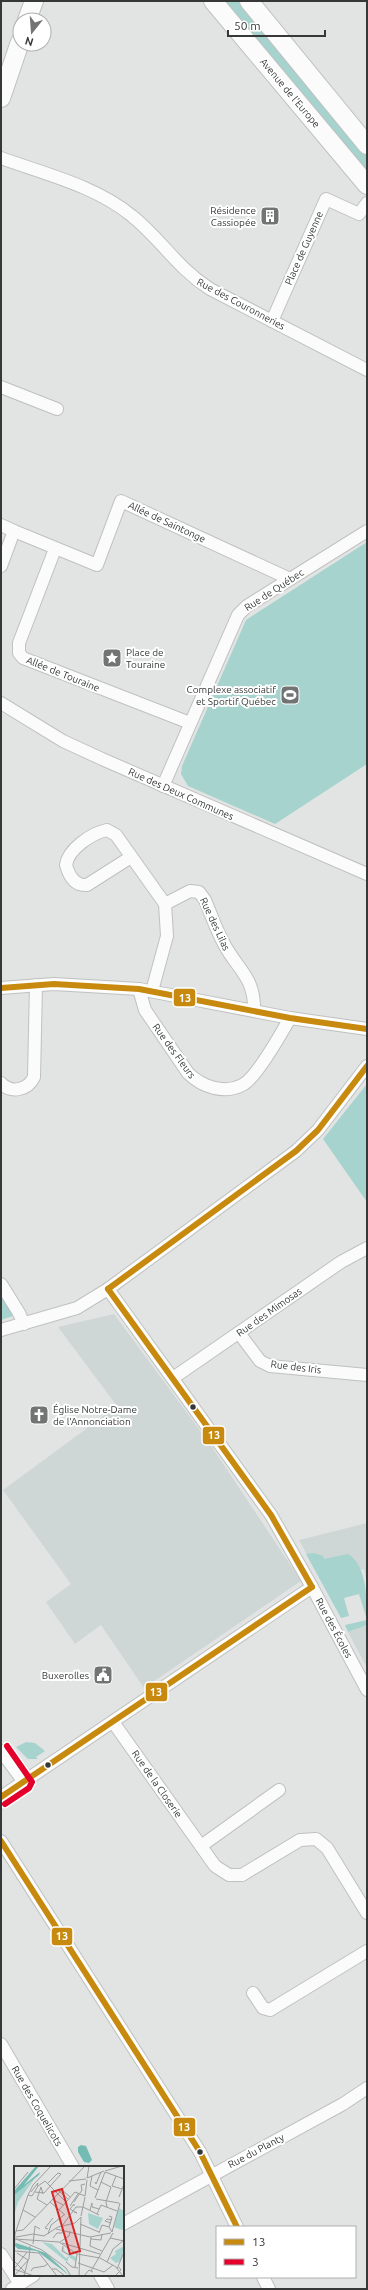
<svg xmlns="http://www.w3.org/2000/svg" width="368" height="2290" viewBox="0 0 368 2290" font-family="Ubuntu,sans-serif">
  <style>
    .built { fill: #ced7d5 }
    .green { fill: #a6d3cd }
    .water { fill: #74bcb3 }
    .lines { fill: none; stroke-linecap: round; stroke-linejoin: round }
    .street-casing { stroke: #bfc1c0; stroke-width: 14 }
    .secondary-casing { stroke: #bfc1c0; stroke-width: 20 }
    .street { stroke: #fbfbfb; stroke-width: 12 }
    .secondary { stroke: #fbfbfb; stroke-width: 18 }
    .bus-1-casing { stroke: #fff; stroke-width: 9 }
    .bus-2-casing { stroke: #fff; stroke-width: 9 }
    .bus-1 { stroke: #c78a0e; stroke-width: 6 }
    .bus-2 { stroke: #e4002b; stroke-width: 6 }
    .bus-dot { fill: #363838; stroke: #fff; stroke-width: 1.5 }
    .labels { text-anchor: middle; dominant-baseline: central; stroke-width: 4; stroke-linejoin: round; paint-order: stroke }
    .street-label { font-size: 10px; fill: #363838; stroke: #fff }
    .poi-label { font-size: 10px; fill: #363838; stroke: #fff; text-anchor: end }
    .inset-road { fill: none; stroke: #9d9f9f; stroke-width: 1 }
    .view { fill: #d62828; fill-opacity: 0.15; stroke: #d62828; stroke-width: 2 }
    .inset-edge { fill: none; stroke: #363838; stroke-width: 2 }
    .line-badge { stroke: #fff; stroke-width: 1.5 }
    .badge-label { font-size: 11px; text-anchor: middle; font-weight: bold; fill: #fff }
  </style>
  <rect width="100%" height="100%" fill="#e2e4e4"/>
  <!-- built -->
  <g class="built">
    <path d="M114,1314L210,1444L301,1581L144,1688L101,1625L75,1644L46,1602L71,1584L3,1490L117,1406L58,1327Z"/>
    <path d="M367,1523V1584L364,1569L322,1582L299,1540Z"/>
    <path d="M367,1625V1668L348,1632Z"/>
  </g>
  <!-- green -->
  <g class="green">
    <path d="M220,1H239L367,153V177Z"/>
    <path d="M367,542V764L275,824L188,786L181,774L182,766L246,620Z"/>
    <path d="M367,1084V1202L323,1139Z"/>
    <path d="M1,1293L14,1313L13,1316L1,1320Z"/>
    <path d="M314,1553L323,1556L324,1559L348,1554C368,1566 367,1602 367,1625L348,1632L345,1625L367,1620L359,1594L344,1598L349,1616L341,1618L306,1554Z"/>
    <path d="M26,1742L35,1743L45,1751L36,1757L38,1759H28L16,1747Z"/>
  </g>
  <!-- water -->
  <path class="water" d="M81,2145L86,2146L92,2160L89,2163L84,2162L78,2152V2147Z"/>
  <g class="lines">
    <!-- street casing -->
    <g class="street-casing">
      <g id="street">
        <path d="M1,158C45,174 96,186 132,216C161,239 176,267 210,289L367,370"/>
        <path d="M272,321L326,199L359,214L367,203"/>
        <path d="M1,387L57,409"/>
        <path d="M1,525L14,531L1,566"/>
        <path d="M14,531L97,565L121,501L290,579"/>
        <path d="M55,549L19,643V653L23,658L190,723"/>
        <path d="M1,703L63,741L102,759L367,874"/>
        <path d="M163,786L238,615L247,606L367,531"/>
        <path d="M131,857L87,885C75,886 69,876 66,865C68,849 92,833 107,830L116,835L165,904L190,891L199,892L205,900C211,914 216,929 223,942C237,970 255,976 254,1011"/>
        <path d="M1,988L54,984L139,989L290,1018L367,1029"/>
        <path d="M139,989L145,1010L188,1073C202,1087 225,1095 244,1084C258,1075 281,1034 290,1018"/>
        <path d="M152,991L167,936L165,904"/>
        <path d="M1,1083C11,1094 28,1090 34,1077L36,985"/>
        <path d="M1,1284L19,1313L24,1324"/>
        <path d="M108,1289L271,1515L312,1587L367,1690"/>
        <path d="M1,1330L77,1308L108,1289L296,1151L318,1130L367,1066"/>
        <path d="M239,1333L260,1361L270,1366L367,1375"/>
        <path d="M173,1378L341,1262L367,1248"/>
        <path d="M113,1722L215,1866L229,1875H242L300,1840L316,1839L327,1848L367,1913"/>
        <path d="M1,1751L24,1782"/>
        <path d="M1,1797L312,1587"/>
        <path d="M1,1841L200,2152L237,2227"/>
        <path d="M201,1846L279,1790"/>
        <path d="M253,1993L263,2008L270,2010L367,1951"/>
        <path d="M1,2044L73,2167"/>
        <path d="M123,2224L343,2104L367,2088"/>
        <path d="M1,2254L20,2284"/>
        <path d="M100,2275L108,2289"/>
        <path d="M263,2277L269,2289"/>
        <path d="M12,2289L34,2275"/>
      </g>
    </g>
    <!-- secondary casing -->
    <g class="secondary-casing">
      <g id="secondary">
        <path d="M213,1L367,185"/>
        <path d="M249,1L367,145"/>
        <path d="M27,20L34,1"/>
        <path d="M1,98L20,42"/>
      </g>
    </g>
    <!-- street -->
    <use href="#street" class="street"/>
    <!-- secondary -->
    <use href="#secondary" class="secondary"/>
    <!-- bus-1 casing -->
    <g class="bus-1-casing">
      <g id="bus-1">
        <path d="M1,988L54,984L139,989L290,1018L367,1029"/>
        <path d="M108,1289L271,1515L312,1587"/>
        <path d="M108,1289L296,1151L318,1130L367,1066"/>
        <path d="M1,1797L312,1587"/>
        <path d="M1,1841L200,2152L237,2227"/>
      </g>
    </g>
    <!-- bus-2 casing -->
    <g class="bus-2-casing">
      <path id="bus-2" d="M5,1804L29,1788L32,1782L7,1746"/>
    </g>
    <!-- bus-1 -->
    <use href="#bus-1" class="bus-1"/>
    <!-- bus-2 -->
    <use href="#bus-2" class="bus-2"/>
  </g>
  <!-- icons -->
  <defs>
    <g id="building-square" transform="scale(1)"><rect x="-9" y="-9" width="18" height="18" rx="4" fill="#727474" stroke="#fff"/><path d="M-4-6H4V6H1V3H-1V6H-4ZM-2.5-4.3h1.7v1.8h-1.7ZM.8-4.3h1.7v1.8H.8ZM-2.5-1h1.7V.8h-1.7ZM.8-1h1.7V.8H.8Z" fill="#fff"/></g>
    <g id="sight-square" transform="scale(1)"><rect x="-9" y="-9" width="18" height="18" rx="4" fill="#727474" stroke="#fff"/><path d="M0-6L1.8-2.2L6-1.7L2.9 1.2L3.7 5.4L0 3.3L-3.7 5.4L-2.9 1.2L-6-1.7L-1.8-2.2Z" fill="#fff"/></g>
    <g id="stadium-square" transform="scale(1)"><rect x="-9" y="-9" width="18" height="18" rx="4" fill="#727474" stroke="#fff"/><path d="M0-5a6.5 5 0 1 0 0 10a6.5 5 0 1 0 0-10ZM-3.5-1.8h7v3.6h-7Z" fill="#fff"/></g>
    <g id="church-square" transform="scale(1)"><rect x="-9" y="-9" width="18" height="18" rx="4" fill="#727474" stroke="#fff"/><path d="M-1.2-6h2.4v3.5h3.3v2.4h-3.3V6h-2.4V-.1h-3.3v-2.4h3.3Z" fill="#fff"/></g>
    <g id="civic-square" transform="scale(1)"><rect x="-9" y="-9" width="18" height="18" rx="4" fill="#727474" stroke="#fff"/><path d="M-.6-6.5H3V-4.5H.6V-3L4-1V1h2V6H-6V1h2V-1L-.6-3ZM-1.2 2.5V6h2.4V2.5Z" fill="#fff"/></g>
  </defs>
  <g fill-rule="evenodd">
    <use href="#building-square" x="270" y="216"/>
    <use href="#sight-square" x="112" y="658"/>
    <use href="#stadium-square" x="290" y="695"/>
    <use href="#church-square" x="39" y="1415"/>
    <use href="#civic-square" x="103" y="1675"/>
  </g>
  <!-- markers -->
  <g class="bus-dot">
    <circle cx="193" cy="1407" r="3.5"/>
    <circle cx="48" cy="1765" r="3.5"/>
    <circle cx="200" cy="2152" r="3.5"/>
  </g>
  <g class="labels">
    <!-- street labels -->
    <g class="street-label">
      <text transform="translate(290 93) rotate(50)">Avenue de l'Europe</text>
      <text transform="translate(304 248) rotate(-66)">Place de Guyenne</text>
      <text transform="translate(241 304) rotate(28)">Rue des Couronneries</text>
      <text transform="translate(167 522) rotate(25)">Allée de Saintonge</text>
      <text transform="translate(274 590) rotate(-33)">Rue de Québec</text>
      <text transform="translate(63 674) rotate(22)">Allée de Touraine</text>
      <text transform="translate(181 794) rotate(24)">Rue des Deux Communes</text>
      <text transform="translate(215 924) rotate(65)">Rue des Lilas</text>
      <text transform="translate(174 1051) rotate(54)">Rue des Fleurs</text>
      <text transform="translate(269 1312) rotate(-35)">Rue des Mimosas</text>
      <text transform="translate(296 1367) rotate(7)">Rue des Iris</text>
      <text transform="translate(334 1628) rotate(62)">Rue des Écoles</text>
      <text transform="translate(157 1784) rotate(55)">Rue de la Closerie</text>
      <text transform="translate(37 2106) rotate(60)">Rue des Coquelicots</text>
      <text transform="translate(256 2151) rotate(-28)">Rue du Planty</text>
    </g>
    <!-- poi labels -->
    <g class="poi-label">
      <text x="256" y="210">Résidence<tspan x="256" dy="12">Cassiopée</tspan></text>
      <text x="126" y="652" text-anchor="start">Place de<tspan x="126" dy="12">Touraine</tspan></text>
      <text x="276" y="689">Complexe associatif<tspan x="276" dy="12">et Sportif Québec</tspan></text>
      <text x="53" y="1409" text-anchor="start">Église Notre-Dame<tspan x="53" dy="12">de l'Annonciation</tspan></text>
      <text x="89" y="1675">Buxerolles</text>
    </g>
  </g>
  <!-- overview -->
  <g transform="translate(14 2166)">
    <rect width="110" height="110" fill="#e2e4e4"/>
    <path d="M21,12L4,36L0,49V29L9,19L12,20ZM105,42L110,45V63L108,64L100,61ZM74,47L89,52L84,63L75,58ZM28,76L38,78L52,92L56,90L49,85V80L51,86L62,91V96L55,91L53,96ZM110,80L107,95L102,97L96,92L102,88L101,85Z" fill="#a6d3cd"/>
    <path d="M22,0H25L10,19L26,6L25,9L0,29V25ZM2,77L32,87L56,110L23,85L4,83L0,79Z" fill="#74bcb3"/>
    <path class="inset-road" d="M91,5L108,0M91,6L110,13M78,10L76,20L84,24M102,10L98,20L108,23M73,12L90,5M73,12L75,0M55,15L72,13M81,16L82,18L87,6M87,16L97,21L92,36L93,41M34,17L44,7L47,8M0,23L14,6M47,23L56,31M45,25L54,33M17,26L24,17L23,20M21,26L30,27L47,8M29,28L27,21L23,33L33,39M14,29L18,30L24,20L31,15L52,36M71,30L73,14M105,31L110,18M81,32L91,6M38,33L49,39M82,33L105,37M36,36L51,49M60,36L68,24L67,19L71,18M56,40L64,28M69,41L85,49M9,44L21,51M45,44L61,26L71,30M76,44L78,37V41L85,43M60,46L63,47L56,43L60,38V40M83,48L87,39L103,45M67,50L71,31M95,50L98,51L95,61L98,66M97,57L91,55L93,53L98,54M66,58L85,66M48,60L62,41H69M34,63L31,62L39,52M42,63L76,71L97,67M2,65L9,64L71,0M98,66L106,37M85,67L88,59L95,61M34,68L37,59L50,49M2,71L19,68L30,70L44,61L61,57L67,51M77,71L76,80L88,85M39,72L43,67H48L49,64M96,72L110,75M1,73L45,76L63,88L86,92L102,101L109,110M2,73L28,84L52,102L57,110M77,73L87,74L88,68M46,76L55,70L56,65M48,77L86,88M19,78L21,60L26,63M49,80L48,85L55,89M1,85L25,87L43,110M3,87L14,94M1,96L11,106M52,96L58,101L64,102M93,96L99,83L110,74M64,97L90,106L99,99M61,101L63,88M0,102L1,68L14,29L19,19L37,0M0,103L13,86M0,103L20,110M38,103H42L51,110M103,103L110,86M17,105L19,102L31,100L34,97M77,105L99,67M0,110L15,93L16,80M10,110L14,94M65,110L67,51M70,110L75,104L79,106M101,110L107,104L105,101"/>
    <path class="view" d="M48,23L66,85L56,88L38,26Z"/>
    <rect width="110" height="110" class="inset-edge"/>
  </g>
  <g class="line-badge">
    <rect x="173" y="988" width="23" height="19" rx="4" fill="#c78a0e"/>
    <rect x="202" y="1426" width="23" height="19" rx="4" fill="#c78a0e"/>
    <rect x="145" y="1682" width="23" height="20" rx="4" fill="#c78a0e"/>
    <rect x="51" y="1927" width="22" height="19" rx="4" fill="#c78a0e"/>
    <rect x="173" y="2117" width="23" height="20" rx="4" fill="#c78a0e"/>
  </g>
  <g class="badge-label">
    <text x="185" y="1002">13</text>
    <text x="214" y="1439">13</text>
    <text x="156" y="1696">13</text>
    <text x="62" y="1940">13</text>
    <text x="184" y="2131">13</text>
  </g>
  <!-- border -->
  <rect width="368" height="2290" fill="none" stroke="#363838" stroke-width="4"/>
  <!-- legend -->
  <rect x="216" y="2226" width="140" height="52" fill="#ffffff" stroke="#afafaf"/>
  <rect x="224" y="2239" width="20" height="6" fill="#c78a0e" stroke="#afafaf"/>
  <text x="252" y="2246" font-size="12" fill="#363838">13</text>
  <rect x="224" y="2259" width="20" height="6" fill="#e4002b" stroke="#afafaf"/>
  <text x="252" y="2266" font-size="12" fill="#363838">3</text>
  <!-- north arrow -->
  <g transform="translate(32 32) rotate(197)"><circle r="19" fill="#ffffff" stroke="#afafaf"/>
  <path d="M0-3L7 15L0 10L-7 15Z" fill="#727474"/>
  <text y="-6" font-size="11" font-weight="bold" text-anchor="middle" fill="#363838">N</text>
  </g>
  <!-- scale -->
  <path d="M228 30v6h97v-6" fill="none" stroke="#363838" stroke-width="2"/>
  <text x="234" y="30" font-size="12" fill="#363838" stroke="#ffffff" stroke-width="3" paint-order="stroke">50 m</text>
</svg>
